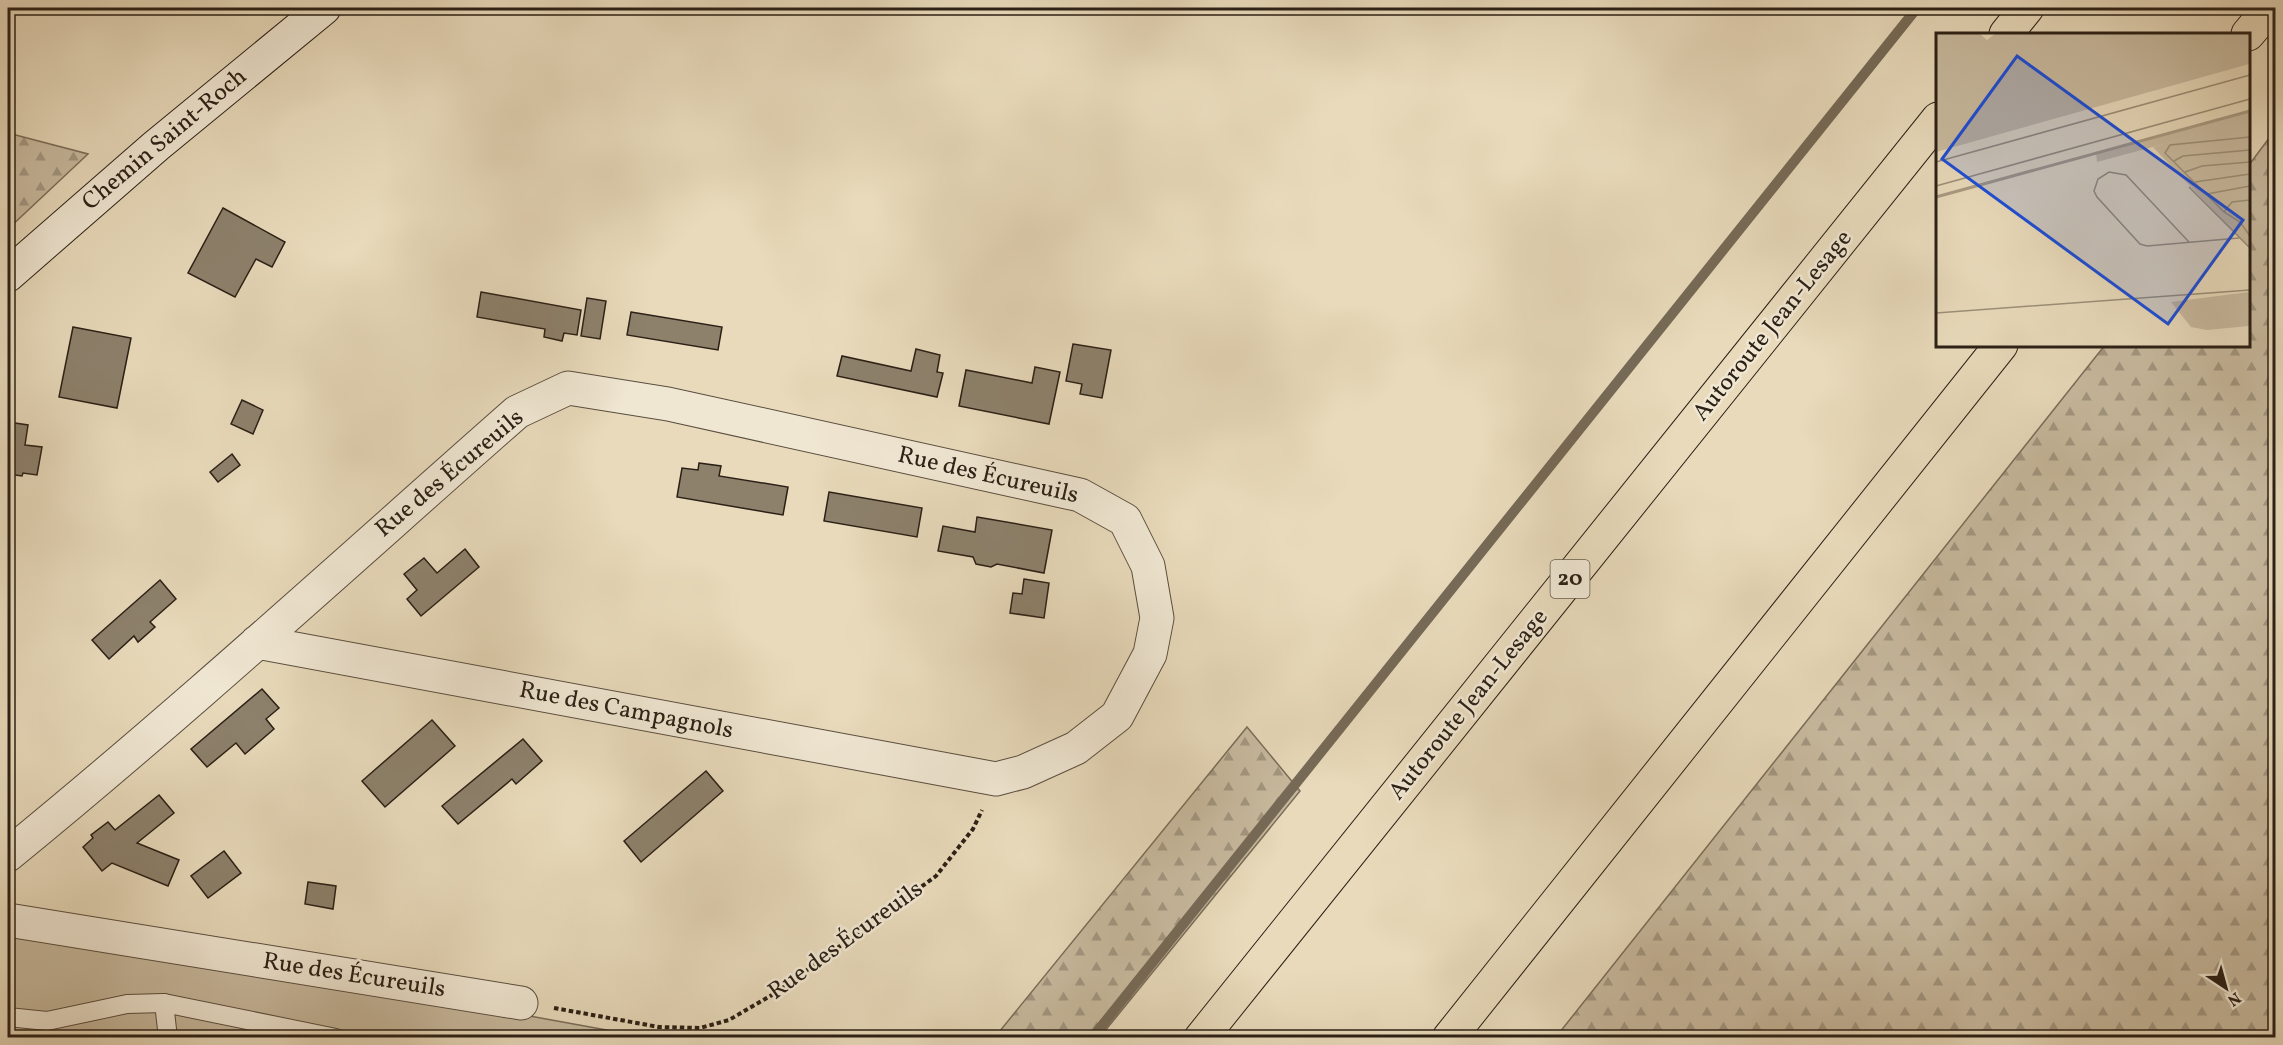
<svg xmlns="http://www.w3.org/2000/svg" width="2283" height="1045" viewBox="0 0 2283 1045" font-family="Vollkorn,serif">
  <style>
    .forest { fill: url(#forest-firs); stroke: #7a6d5a; stroke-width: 1.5 }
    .park { fill: #c8ba9f; stroke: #7a6d5a; stroke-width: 1.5 }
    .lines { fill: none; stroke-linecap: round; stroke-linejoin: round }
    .stream { stroke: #766a57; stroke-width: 10 }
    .building { fill: #8d816c; stroke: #2b2016; stroke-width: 1.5 }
    .lane-casing { stroke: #5a4e3f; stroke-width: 20 }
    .street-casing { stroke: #5a4e3f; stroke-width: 35 }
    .secondary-casing { stroke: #2b2016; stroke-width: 35 }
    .highway-casing { stroke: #2b2016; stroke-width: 35 }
    .path { stroke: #2b2016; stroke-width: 4; stroke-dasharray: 4.5 3; stroke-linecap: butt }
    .lane { stroke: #f0e7d3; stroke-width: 18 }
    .street { stroke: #f0e7d3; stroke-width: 33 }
    .secondary { stroke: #f0e7d3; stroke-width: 33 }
    .highway { stroke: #e8dabb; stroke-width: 33 }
    .labels { text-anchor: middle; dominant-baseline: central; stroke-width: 5; stroke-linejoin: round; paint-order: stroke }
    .shield { fill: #f0e7d3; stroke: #665c4f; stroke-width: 1.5 }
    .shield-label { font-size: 22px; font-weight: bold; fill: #2b2016 }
    .street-label { font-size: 24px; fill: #2b2016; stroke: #f0e7d3 }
    .inset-river { fill: none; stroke: #a89b83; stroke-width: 3 }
    .inset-road { fill: none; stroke: #9c9079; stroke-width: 1.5 }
    .view { fill: #1d4ed8; fill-opacity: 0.15; stroke: #1d4ed8; stroke-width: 3 }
    .inset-edge { fill: none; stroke: #2b2016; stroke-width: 3 }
  </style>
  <defs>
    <pattern id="forest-firs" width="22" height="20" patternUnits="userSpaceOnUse" patternTransform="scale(1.5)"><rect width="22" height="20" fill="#c8ba9f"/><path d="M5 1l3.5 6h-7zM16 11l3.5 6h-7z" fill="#a39781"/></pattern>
  </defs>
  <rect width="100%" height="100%" fill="#e8dabb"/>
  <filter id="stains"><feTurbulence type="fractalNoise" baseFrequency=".00333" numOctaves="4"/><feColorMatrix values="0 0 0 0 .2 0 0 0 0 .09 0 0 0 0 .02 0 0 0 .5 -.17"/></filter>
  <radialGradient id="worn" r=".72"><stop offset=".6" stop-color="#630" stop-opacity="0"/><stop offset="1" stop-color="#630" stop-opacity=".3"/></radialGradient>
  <!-- forest -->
  <g class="forest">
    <path d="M2275,130V1037H1556L2105,345H2248L2249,165Z"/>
    <path d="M8,133L88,154L8,229Z"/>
    <path d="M1247,727L1300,791L1100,1037H995Z"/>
  </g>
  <!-- park -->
  <path class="park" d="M8,921L645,1037H8Z"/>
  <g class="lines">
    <!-- stream -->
    <path class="stream" d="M1092,1038L1917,8"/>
  </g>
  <!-- building -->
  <g class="building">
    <path d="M223,208L285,242L272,267L256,259L235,297L188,273Z"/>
    <path d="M481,292L581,310L577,335L564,333L562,341L544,337L545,329L477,317Z"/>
    <path d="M587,298L606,301L600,339L581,336Z"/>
    <path d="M631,312L722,327L718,350L627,335Z"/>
    <path d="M73,327L131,338L117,408L59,397Z"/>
    <path d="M1073,344L1111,350L1102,398L1080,394L1082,384L1066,381Z"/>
    <path d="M916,349L940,355L937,372L943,373L937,397L837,376L842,356L911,371Z"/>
    <path d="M1035,367L1060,372L1049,424L959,406L966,370L1032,383Z"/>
    <path d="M242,400L263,410L253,434L231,424Z"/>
    <path d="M8,422L28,425L25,445L42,447L37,475L23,473L22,476L8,474Z"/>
    <path d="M232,454L240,465L218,482L210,472Z"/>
    <path d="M699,463L721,466L719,476L788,487L783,515L677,497L682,468L698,470Z"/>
    <path d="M829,492L922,508L917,537L824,521Z"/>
    <path d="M977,517L1052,530L1044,573L997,564L991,567L976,564L973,557L938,551L943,526L975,532Z"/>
    <path d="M465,549L479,567L421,616L407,599L417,590L404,574L424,558L437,573Z"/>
    <path d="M1024,579L1049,583L1044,618L1010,613L1013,593L1022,594Z"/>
    <path d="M160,580L176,599L150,622L155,627L138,642L134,636L109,659L92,640Z"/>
    <path d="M262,689L279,708L266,719L274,729L245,754L236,743L207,767L191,749Z"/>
    <path d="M432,720L455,746L385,807L362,781Z"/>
    <path d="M523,739L542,761L516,784L512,779L458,824L442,806Z"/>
    <path d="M706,771L723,791L641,862L624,841Z"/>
    <path d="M159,795L174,813L137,843L179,860L168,886L112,863L102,871L83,847L93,838L91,835L108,822L115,830Z"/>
    <path d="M224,851L241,873L208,898L191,876Z"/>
    <path d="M308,882L336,886L333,909L305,904Z"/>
  </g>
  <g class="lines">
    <!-- lane casing -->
    <g class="lane-casing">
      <g id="lane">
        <path d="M164,1003L168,1038"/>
        <path d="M8,1017L47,1021L127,1004L164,1003L336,1038"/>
      </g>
    </g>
    <!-- street casing -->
    <g class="street-casing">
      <g id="street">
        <path d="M8,855C182,713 348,561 517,412L568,388L668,404L1080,495L1125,520L1148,566L1157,618L1150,654L1117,716L1076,748L1023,772L996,779L257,642"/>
        <path d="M8,920L521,1003"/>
      </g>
    </g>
    <!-- secondary casing -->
    <g class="secondary-casing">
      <path id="secondary" d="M8,275L156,146L324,8"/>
    </g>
    <!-- highway casing -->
    <g class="highway-casing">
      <g id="highway">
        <path d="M2006,34L2027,8"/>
        <path d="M2248,34L2270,8"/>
        <path d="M1201,1038L1938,119"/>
        <path d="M1449,1038L2001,345"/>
      </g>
    </g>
    <!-- path -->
    <path class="path" d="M554,1008L659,1027L700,1028L729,1020L777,992L936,876L973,829L982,810"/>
    <!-- lane -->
    <use href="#lane" class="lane"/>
    <!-- street -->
    <use href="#street" class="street"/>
    <!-- secondary -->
    <use href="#secondary" class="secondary"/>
    <!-- highway -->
    <use href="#highway" class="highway"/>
  </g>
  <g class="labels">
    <!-- shield labels -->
    <rect class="shield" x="1550.5" y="560" width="39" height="38" rx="4.5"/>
    <g class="shield-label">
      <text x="1570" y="579">20</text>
    </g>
    <!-- street labels -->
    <g class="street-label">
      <text transform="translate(165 140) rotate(-40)">Chemin Saint-Roch</text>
      <text transform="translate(1773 326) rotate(-51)">Autoroute Jean-Lesage</text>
      <text transform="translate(450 474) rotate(-40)">Rue des Écureuils</text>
      <text transform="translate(988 476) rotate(13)">Rue des Écureuils</text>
      <text transform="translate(1469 705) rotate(-51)">Autoroute Jean-Lesage</text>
      <text transform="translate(626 711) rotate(11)">Rue des Campagnols</text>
      <text transform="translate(846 941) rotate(-36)">Rue des Écureuils</text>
      <text transform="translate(354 976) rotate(9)">Rue des Écureuils</text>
    </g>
  </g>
  <!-- overview -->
  <g transform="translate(1936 33)">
    <rect width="314" height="314" fill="#e8dabb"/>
    <path d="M0,0H43L51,7L60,0H313V31L0,119ZM313,78V88L161,129L160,119ZM313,259V293L271,297L255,294L235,269Z" fill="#c8ba9f"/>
    <path d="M313,87V215L217,114Z" fill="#c8ba9f"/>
    <path class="inset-river" d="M0,164L314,78"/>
    <path class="inset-road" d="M314,104L234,112L229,120L288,179L304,189L314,203M238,128L247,123L314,117M0,129L314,42M249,139L266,133L314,129M259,149L314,141M0,153L314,66M253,154L314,215M271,161L314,153M288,179L296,169L314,167M253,209L190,142L173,139L162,146L158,158L161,164L204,211L211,213L303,205M0,280L314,257"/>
    <path class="view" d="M81,23L307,187L232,291L6,126Z"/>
    <rect width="314" height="314" class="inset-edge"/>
  </g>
  <!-- margin -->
  <rect width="2283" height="1045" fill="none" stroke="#e8dabb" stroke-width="30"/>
  <rect x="9" y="9" width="2265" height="1027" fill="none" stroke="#2b2016" stroke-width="3"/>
  <rect x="15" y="15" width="2253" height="1015" fill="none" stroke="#2b2016" stroke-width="1.5"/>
  <!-- north arrow -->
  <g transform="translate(2226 988) rotate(144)" stroke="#f0e7d3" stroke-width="4.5" paint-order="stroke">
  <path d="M0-4.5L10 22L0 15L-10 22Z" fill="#2b2016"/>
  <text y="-9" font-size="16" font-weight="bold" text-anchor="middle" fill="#2b2016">N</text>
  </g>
  <rect width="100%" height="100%" filter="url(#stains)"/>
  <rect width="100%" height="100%" fill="url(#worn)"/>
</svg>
